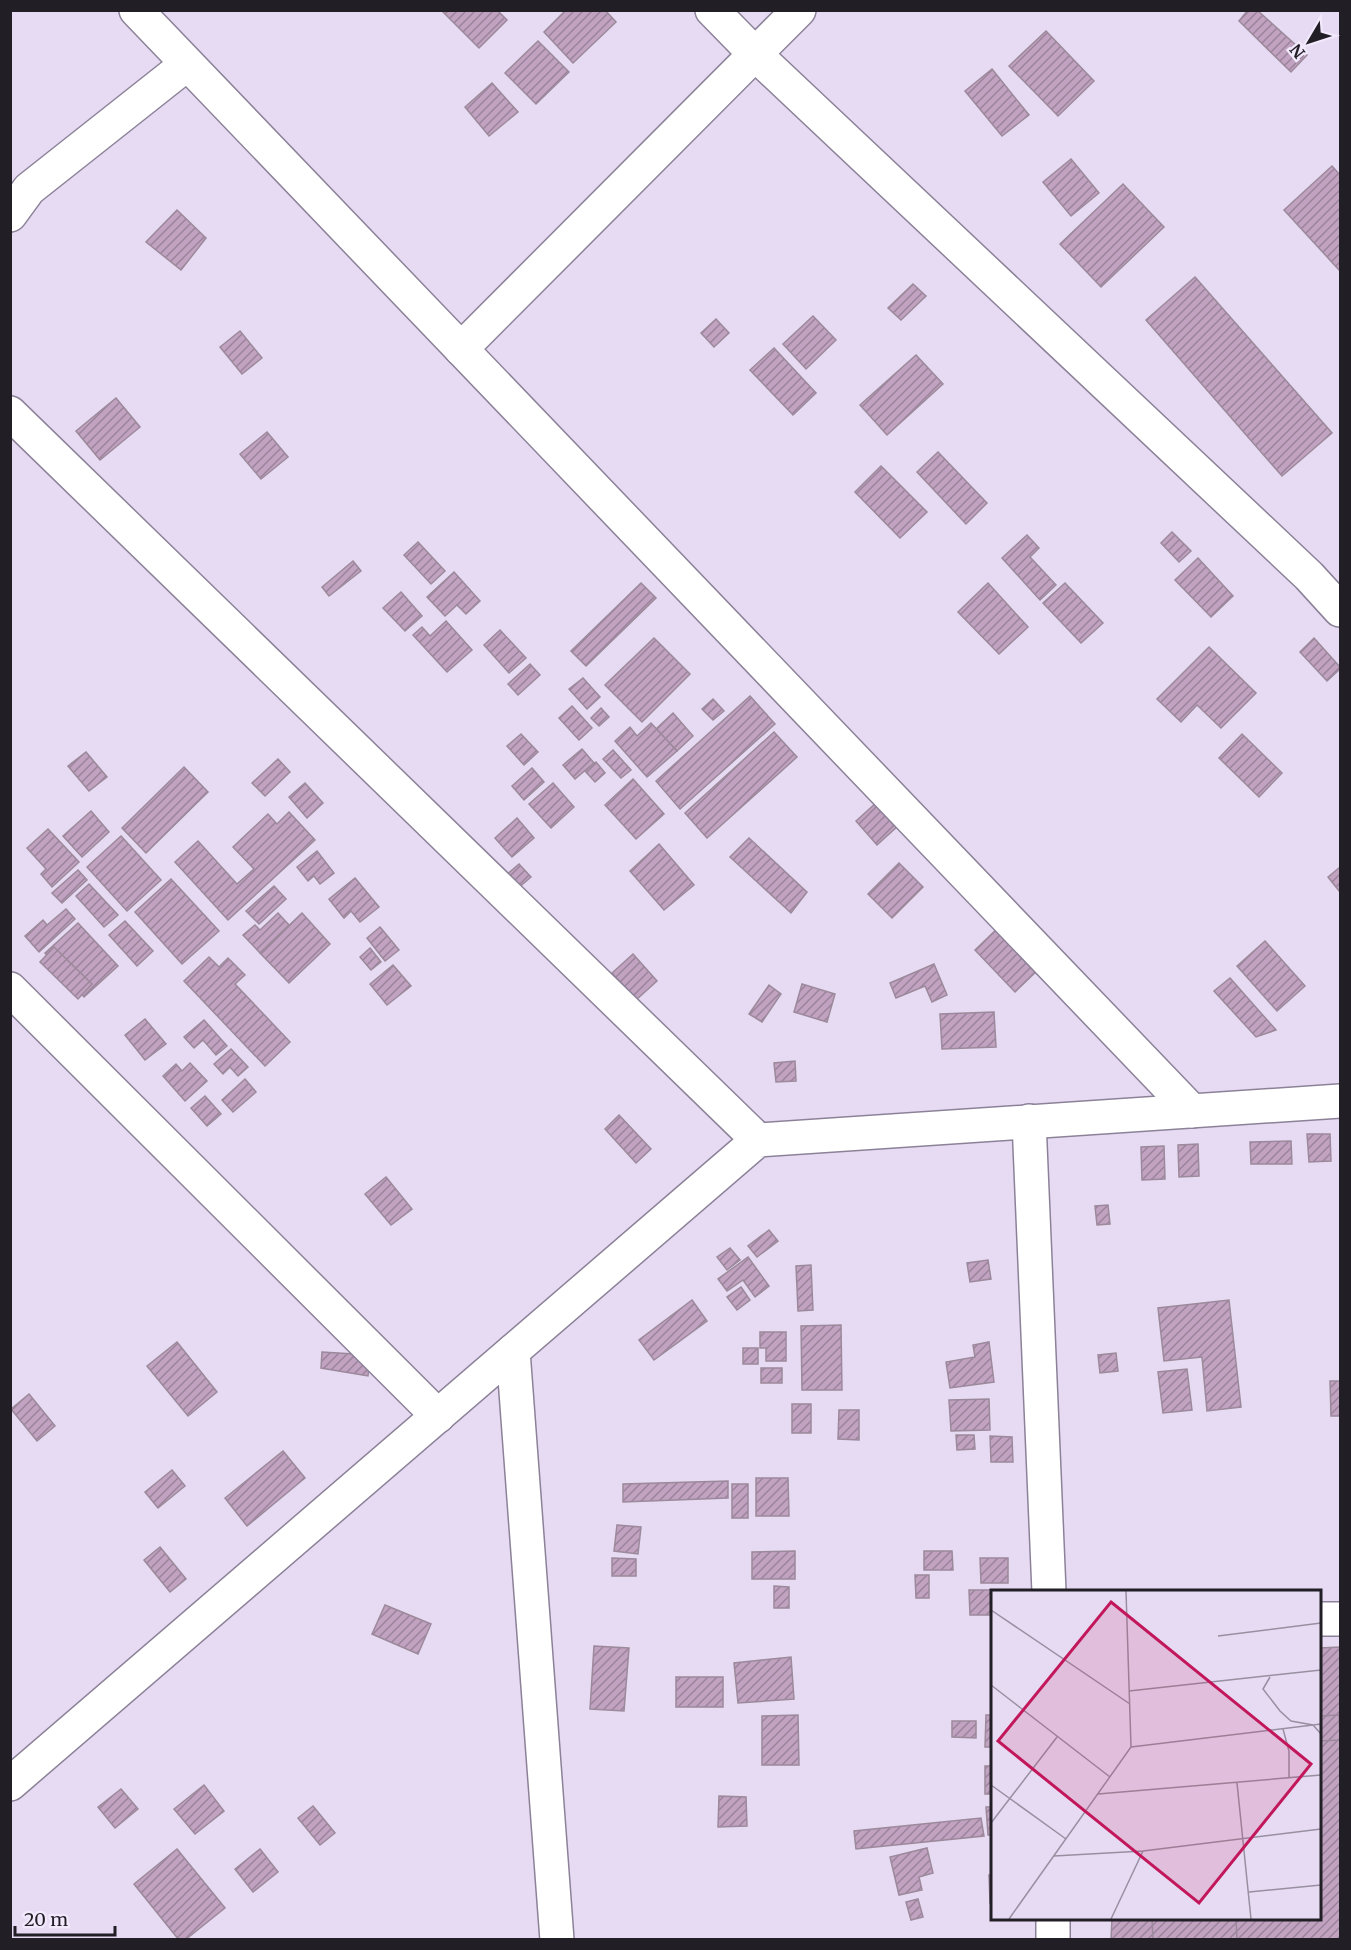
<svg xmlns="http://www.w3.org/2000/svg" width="1351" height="1950" viewBox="0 0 1351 1950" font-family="Merriweather,serif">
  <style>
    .building { fill: url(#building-hatch); stroke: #9c899b; stroke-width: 1.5 }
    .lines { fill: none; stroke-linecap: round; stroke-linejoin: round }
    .minor-casing { stroke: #8c8298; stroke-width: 36 }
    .minor { stroke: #fff; stroke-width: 33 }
    .inset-road { fill: none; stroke: #988fa1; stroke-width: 1.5 }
    .view { fill: #c2185b; fill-opacity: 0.15; stroke: #c2185b; stroke-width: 3 }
    .inset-edge { fill: none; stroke: #221e26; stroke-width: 3 }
  </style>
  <defs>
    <pattern id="building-hatch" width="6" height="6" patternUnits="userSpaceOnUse" patternTransform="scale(1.5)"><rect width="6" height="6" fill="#c1a2c0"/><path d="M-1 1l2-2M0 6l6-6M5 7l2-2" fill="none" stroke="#9c839c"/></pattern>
  </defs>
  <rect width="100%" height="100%" fill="#e6dbf3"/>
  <!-- building -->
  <g class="building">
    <path d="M497,10L507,20L479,48L442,11Z"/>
    <path d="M566,10H605L616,22L573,63L544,32Z"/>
    <path d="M1248,10H1257L1307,55L1291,72L1239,21Z"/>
    <path d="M1046,31L1094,81L1058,116L1009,66Z"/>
    <path d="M538,41L569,72L536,104L505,73Z"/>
    <path d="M992,69L1029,115L1002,136L965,91Z"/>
    <path d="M492,83L518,112L489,136L465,107Z"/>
    <path d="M1071,159L1099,193L1071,216L1043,182Z"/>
    <path d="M1332,166L1340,175V271L1284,210Z"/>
    <path d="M1123,184L1164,227L1101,287L1060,244Z"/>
    <path d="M177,210L206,238L181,270L146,242Z"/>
    <path d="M1195,277L1332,433L1282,476L1146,320Z"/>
    <path d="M913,284L926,296L901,320L888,308Z"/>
    <path d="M813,316L836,340L806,369L783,344Z"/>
    <path d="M716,319L729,333L714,347L701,333Z"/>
    <path d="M240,331L262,358L242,374L220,347Z"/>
    <path d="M774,348L816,393L793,415L750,370Z"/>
    <path d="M916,355L943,384L887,435L860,405Z"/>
    <path d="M116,398L140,427L100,460L76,431Z"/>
    <path d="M267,432L288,457L261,479L240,454Z"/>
    <path d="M938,452L987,503L966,524L917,472Z"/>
    <path d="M881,466L927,512L900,538L855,492Z"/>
    <path d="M1172,532L1191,551L1179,562L1161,543Z"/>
    <path d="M1027,535L1039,548L1030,557L1056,585L1040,600L1002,558Z"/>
    <path d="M418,542L445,571L431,584L404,555Z"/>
    <path d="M1198,558L1233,596L1211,617L1175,580Z"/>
    <path d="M353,561L361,571L329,596L322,587Z"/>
    <path d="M454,572L480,601L466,614L457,605L445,616L427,597Z"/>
    <path d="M641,583L656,598L586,666L571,651Z"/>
    <path d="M988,583L1028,627L999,654L958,612Z"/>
    <path d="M1065,583L1103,623L1081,643L1043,603Z"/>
    <path d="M401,592L422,616L405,631L383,608Z"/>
    <path d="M446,621L472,650L447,672L413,635L422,627L430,636Z"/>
    <path d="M500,630L526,658L509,673L484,645Z"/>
    <path d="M654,638L690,674L642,722L605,685Z"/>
    <path d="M1314,638L1340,667V669L1327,681L1300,652Z"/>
    <path d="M1209,647L1256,693L1221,728L1197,705L1181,722L1157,699Z"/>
    <path d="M530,664L540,675L518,695L508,684Z"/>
    <path d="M583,678L600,697L587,709L569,689Z"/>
    <path d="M750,696L775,724L680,809L656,781Z"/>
    <path d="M713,699L724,711L713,720L702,709Z"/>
    <path d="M572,706L592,728L579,740L559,718Z"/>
    <path d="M601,708L609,717L599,726L591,718Z"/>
    <path d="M673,713L693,736L677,751L656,729Z"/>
    <path d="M651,723L677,751L647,777L615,741L630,727L637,736Z"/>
    <path d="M774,732L797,757L707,838L685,813Z"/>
    <path d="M521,734L538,752L524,765L507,746Z"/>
    <path d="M1242,734L1282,773L1259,797L1219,758Z"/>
    <path d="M582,749L594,763L575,779L563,765Z"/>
    <path d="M613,750L631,770L621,778L603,759Z"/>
    <path d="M86,752L107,777L89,791L68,766Z"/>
    <path d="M278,759L290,772L265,796L252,783Z"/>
    <path d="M596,762L605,773L595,782L585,771Z"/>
    <path d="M184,767L208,792L146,853L122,828Z"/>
    <path d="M532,768L544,782L524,800L512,786Z"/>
    <path d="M633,779L664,814L636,839L605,805Z"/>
    <path d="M305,783L323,803L307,818L289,797Z"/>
    <path d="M553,783L574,807L551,828L529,804Z"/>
    <path d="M877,802L898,826L877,845L856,821Z"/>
    <path d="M91,811L109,832L82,857L63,836Z"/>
    <path d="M289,812L315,840L228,920L175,862L198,841L237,884L254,869L233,847L268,814L277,824Z"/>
    <path d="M517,818L534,838L512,857L495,838Z"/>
    <path d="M48,829L79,862L52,887L41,874L46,869L27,848Z"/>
    <path d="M121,836L161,880L127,911L87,867Z"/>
    <path d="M749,838L807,892L791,913L730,857Z"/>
    <path d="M659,844L694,885L664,910L630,871Z"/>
    <path d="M317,851L334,873L320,884L314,876L308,881L297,867Z"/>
    <path d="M899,863L923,887L892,918L868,894Z"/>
    <path d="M519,864L531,877L516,890L505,876Z"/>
    <path d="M1340,867V892L1328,877Z"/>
    <path d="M78,870L87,880L62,903L52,893Z"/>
    <path d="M355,878L379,907L360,922L351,911L344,918L329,899Z"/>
    <path d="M171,879L219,931L182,964L135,912Z"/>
    <path d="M89,884L118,915L104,927L76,896Z"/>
    <path d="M274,886L286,899L259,924L246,911Z"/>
    <path d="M66,909L75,919L39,952L25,936L43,920L47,925Z"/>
    <path d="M278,913L289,925L260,953L243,935L255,925L260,930Z"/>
    <path d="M302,913L330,944L289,983L260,953Z"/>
    <path d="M125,921L153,951L137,966L109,935Z"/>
    <path d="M78,923L118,966L84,997L45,953Z"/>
    <path d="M1003,923L1043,965L1015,992L975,950Z"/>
    <path d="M380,927L399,950L385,961L367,938Z"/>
    <path d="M1265,941L1305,986L1277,1011L1237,966Z"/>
    <path d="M54,947L92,984L78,999L40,962Z"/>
    <path d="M370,948L381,962L371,970L360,957Z"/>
    <path d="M633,954L657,981L636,1000L612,973Z"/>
    <path d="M209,957L219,967L228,958L245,975L235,984L290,1042L265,1066L184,981Z"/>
    <path d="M934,964L947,995L932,1002L925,986L896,998L890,983Z"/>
    <path d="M393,965L411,986L387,1005L370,984Z"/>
    <path d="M1230,978L1276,1030L1256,1037L1214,991Z"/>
    <path d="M802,984L835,994L827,1022L794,1012Z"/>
    <path d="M769,985L781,994L762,1022L749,1014Z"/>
    <path d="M994,1012L996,1047L942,1049L940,1014Z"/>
    <path d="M145,1019L166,1044L145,1060L125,1035Z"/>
    <path d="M204,1020L227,1046L216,1055L203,1040L194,1048L184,1037Z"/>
    <path d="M231,1049L248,1067L238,1076L230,1067L223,1074L214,1064Z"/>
    <path d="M795,1061L796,1081L776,1082L774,1063Z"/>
    <path d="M190,1063L207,1081L185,1101L163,1076L176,1064L182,1071Z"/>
    <path d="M245,1079L256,1092L233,1112L222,1100Z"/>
    <path d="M205,1096L221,1114L207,1126L191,1108Z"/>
    <path d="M619,1115L651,1149L636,1163L605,1129Z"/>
    <path d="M1307,1134H1330L1331,1161L1309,1162Z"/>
    <path d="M1291,1141L1292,1164H1251L1250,1142Z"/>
    <path d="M1198,1144L1199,1176L1179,1177L1178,1145Z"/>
    <path d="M1164,1146L1165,1179L1142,1180L1141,1147Z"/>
    <path d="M386,1177L412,1209L391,1225L365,1194Z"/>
    <path d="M1108,1205L1110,1224L1097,1225L1095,1206Z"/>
    <path d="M769,1230L778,1241L757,1257L748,1246Z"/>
    <path d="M730,1248L740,1260L727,1270L717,1257Z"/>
    <path d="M748,1257L769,1286L755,1297L743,1280L727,1291L718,1279Z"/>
    <path d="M988,1260L991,1279L970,1282L967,1263Z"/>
    <path d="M811,1265L813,1310L798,1311L796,1266Z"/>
    <path d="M741,1287L750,1300L737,1310L727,1297Z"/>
    <path d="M692,1300L707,1321L654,1360L639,1340Z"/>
    <path d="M1229,1300L1241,1407L1207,1411L1202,1357L1164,1361L1158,1308Z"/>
    <path d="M841,1325L842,1390H802L801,1326Z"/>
    <path d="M760,1332H786V1361H766V1348H760Z"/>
    <path d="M177,1342L217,1392L188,1416L147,1366Z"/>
    <path d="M989,1342L994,1382L950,1388L946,1362L975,1357L973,1345Z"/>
    <rect x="743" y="1348" width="15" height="16"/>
    <path d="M322,1352L370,1355L368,1376L321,1368Z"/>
    <path d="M1116,1353L1118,1371L1100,1373L1098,1355Z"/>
    <rect x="761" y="1368" width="21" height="15"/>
    <path d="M1187,1369L1192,1410L1163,1413L1158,1372Z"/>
    <path d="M1330,1381H1340V1416H1331Z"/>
    <path d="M29,1394L55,1426L37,1441L11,1409Z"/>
    <path d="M989,1399L990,1430L951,1431L949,1400Z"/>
    <rect x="792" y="1404" width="19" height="29"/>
    <path d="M839,1410H859V1440L838,1439Z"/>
    <path d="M956,1435H974L975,1449L957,1450Z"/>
    <path d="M990,1436L1012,1437L1013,1462H991Z"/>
    <path d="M283,1451L305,1478L247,1526L225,1498Z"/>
    <path d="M172,1470L185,1486L158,1508L145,1492Z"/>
    <path d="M756,1478H788L789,1516H756Z"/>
    <path d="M728,1481V1498L623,1502V1484Z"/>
    <rect x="732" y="1484" width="16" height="34"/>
    <path d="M617,1525L641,1527L638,1554L614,1551Z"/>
    <path d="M160,1547L186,1579L170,1592L144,1560Z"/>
    <path d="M795,1551V1579H752V1552Z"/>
    <path d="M924,1551H952L953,1570H924Z"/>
    <path d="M612,1558L636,1559V1576H612Z"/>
    <path d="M980,1558H1008V1583H981Z"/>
    <path d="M915,1575H929V1598H916Z"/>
    <path d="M774,1586L789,1587V1608H774Z"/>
    <path d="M969,1590H1009V1592H992V1615H970Z"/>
    <path d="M385,1605L431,1624L418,1654L372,1634Z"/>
    <path d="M594,1646L629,1648L624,1711L590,1709Z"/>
    <path d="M1340,1647V1940H1111L1112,1918H1320V1648Z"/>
    <path d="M791,1657L794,1699L738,1703L734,1663Z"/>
    <rect x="676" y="1677" width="47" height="30"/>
    <path d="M798,1715L799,1765H762V1716Z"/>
    <path d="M986,1715H992V1747H985Z"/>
    <path d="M1339,1715L1340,1740L1320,1741V1716Z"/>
    <path d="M952,1721H976V1738L952,1737Z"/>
    <rect x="985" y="1766" width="7" height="28"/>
    <path d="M204,1785L224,1811L195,1834L174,1809Z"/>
    <path d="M121,1789L138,1809L115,1828L98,1807Z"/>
    <path d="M719,1796L746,1797L747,1826L718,1827Z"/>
    <path d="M313,1806L335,1833L320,1845L298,1818Z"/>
    <path d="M986,1807H992V1835H988Z"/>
    <path d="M981,1818L984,1836L856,1849L854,1831Z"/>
    <path d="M927,1848L933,1873L919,1877L922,1890L899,1895L890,1857Z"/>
    <path d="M177,1849L225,1908L185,1940H179L134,1884Z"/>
    <path d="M260,1849L278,1872L253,1892L235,1869Z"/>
    <path d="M989,1875H992V1903H990Z"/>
    <path d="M918,1899L923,1917L911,1920L906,1902Z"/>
    <path d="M1152,1918H1236L1237,1940H1153Z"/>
  </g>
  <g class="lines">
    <!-- minor casing -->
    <g class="minor-casing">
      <g id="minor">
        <path d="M136,10L1192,1111"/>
        <path d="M712,10L755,54L1309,576L1340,610"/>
        <path d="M10,215L29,189L187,64"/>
        <path d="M461,349L799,10"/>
        <path d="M10,413L758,1140"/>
        <path d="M10,989L438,1416"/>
        <path d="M1029,1121L1049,1592"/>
        <path d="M513,1351L557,1940"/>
        <path d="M1320,1619H1340"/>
        <path d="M10,1784L758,1140L1340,1101"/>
        <path d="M1053,1918V1940"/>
      </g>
    </g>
    <!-- minor -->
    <use href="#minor" class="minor"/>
  </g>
  <!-- overview -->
  <g transform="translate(991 1590)">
    <rect width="330" height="330" fill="#e6dbf3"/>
    <path class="inset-road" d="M0,20L139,114M227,46L330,33M279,87L272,99L289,121L300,131L322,135L330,144M0,95L119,187M138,101L330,80M292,139L298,161V188M140,157L330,134M246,193L260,329M0,195L75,249M107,204L330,185M0,233L66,147M63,266L152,261L330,239M258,302L330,295M18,329L140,157L135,1M120,329L152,261"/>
    <path class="view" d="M120,12L320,174L208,313L7,151Z"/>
    <rect width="330" height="330" class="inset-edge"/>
  </g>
  <!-- border -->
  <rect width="1351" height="1950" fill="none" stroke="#221e26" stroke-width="24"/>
  <!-- north arrow -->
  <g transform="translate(1309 42) rotate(231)" stroke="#f2e9fc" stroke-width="4.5" paint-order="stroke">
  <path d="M0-4.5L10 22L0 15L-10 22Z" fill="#221e26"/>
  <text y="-9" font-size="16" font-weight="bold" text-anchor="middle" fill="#221e26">N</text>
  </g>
  <!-- scale -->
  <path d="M15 1926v9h100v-9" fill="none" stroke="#221e26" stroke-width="3"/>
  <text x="24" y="1926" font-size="18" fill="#221e26" stroke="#f2e9fc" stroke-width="4.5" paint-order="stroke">20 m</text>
</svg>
